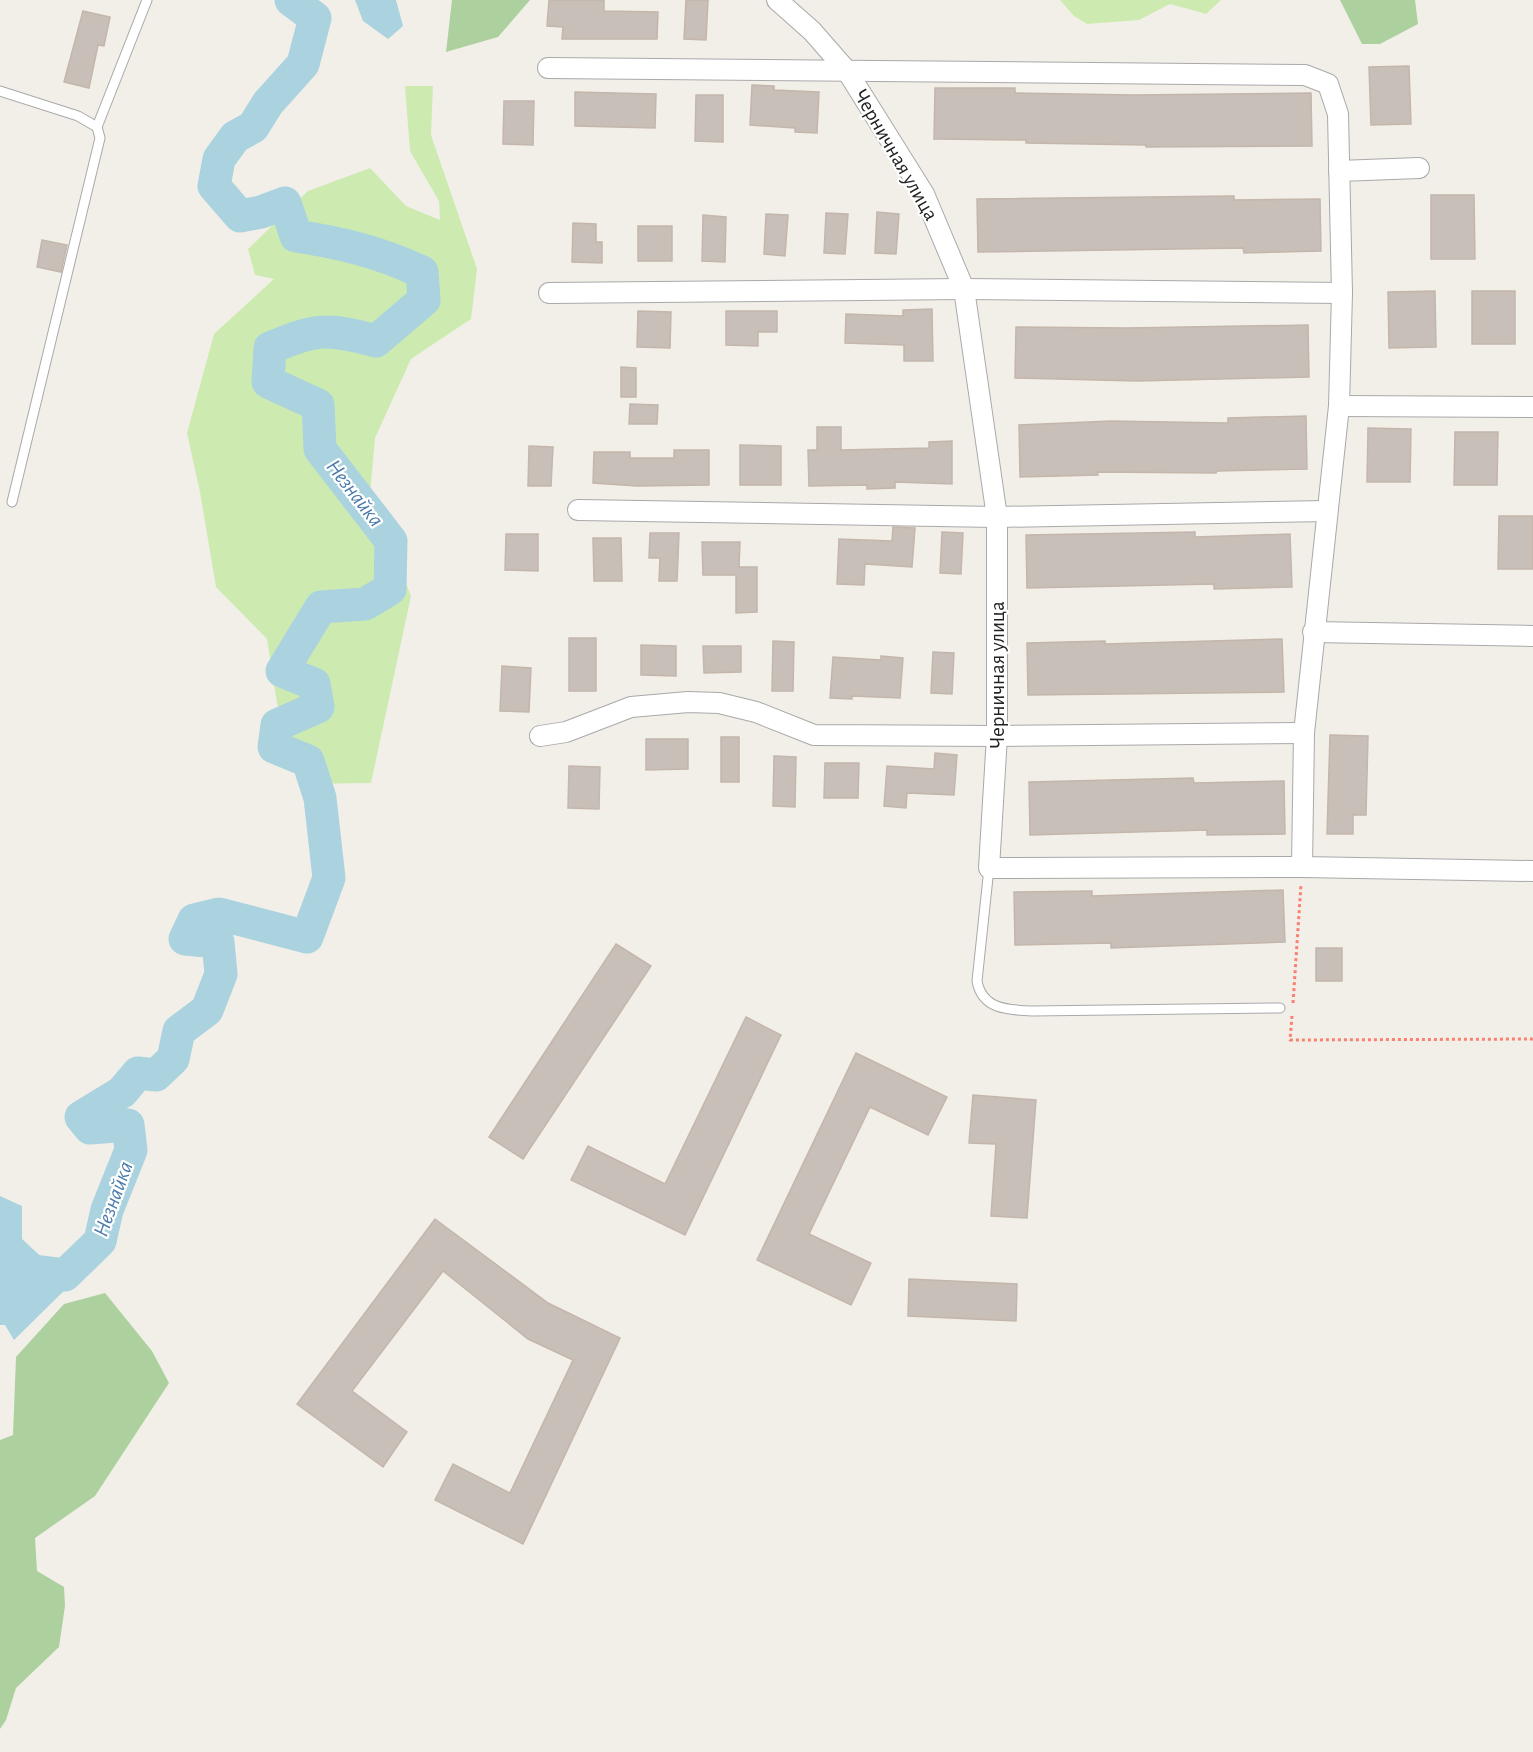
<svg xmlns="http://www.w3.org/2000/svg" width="1533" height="1752" viewBox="0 0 1533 1752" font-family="'Alegreya Sans',sans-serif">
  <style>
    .grass { fill: #cdebb0 }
    .forest { fill: #add19e }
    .water { fill: #aad3df }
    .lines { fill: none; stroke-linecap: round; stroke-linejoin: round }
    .river { stroke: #aad3df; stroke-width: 33 }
    .building { fill: #c7bfb8; stroke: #c4b6ab; stroke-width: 1.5 }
    .service-casing { stroke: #a9a9a9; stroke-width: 11 }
    .minor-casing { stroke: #a9a9a9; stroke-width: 22 }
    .path { stroke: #fa8072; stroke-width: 3; stroke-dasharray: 3 3; stroke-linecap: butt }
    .service { stroke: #fff; stroke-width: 9 }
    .minor { stroke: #fff; stroke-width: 20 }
    .labels { text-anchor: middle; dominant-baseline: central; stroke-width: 4.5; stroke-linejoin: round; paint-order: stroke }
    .street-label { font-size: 21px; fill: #222; stroke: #fff }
    .water-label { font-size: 22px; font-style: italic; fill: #4a7aab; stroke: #fff }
  </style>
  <rect width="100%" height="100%" fill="#f2efe9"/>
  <!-- grass -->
  <g class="grass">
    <path d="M1060,0H1221L1206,14L1170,4L1139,20L1087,24L1074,16Z"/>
    <path d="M405,86H433L431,135L477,269L471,319L411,359L375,438L370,494L411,596L371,783L301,784L277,703L267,639L216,587L200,492L187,433L214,334L274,279L255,275L248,249L308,191L370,168L406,206L440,220L439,201L410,151Z"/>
  </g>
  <!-- forest -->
  <g class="forest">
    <path d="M452,0H530L498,37L446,52Z"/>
    <path d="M1340,0H1415L1418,24L1380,44H1362Z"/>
    <path d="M105,1293L152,1351L169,1383L95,1496L35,1538L37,1571L64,1587L65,1606L59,1647L16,1688L6,1720L0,1729V1440L13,1435L16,1357L64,1304Z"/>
  </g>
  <!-- water -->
  <g class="water">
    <path d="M355,0H396L403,26L388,39L363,21Z"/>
    <path d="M0,1196L22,1206V1239L50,1265L73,1268L78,1277L14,1340L5,1325H0Z"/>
  </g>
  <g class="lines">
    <!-- river -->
    <path class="river" d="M0,1267L65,1275L100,1241L107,1210L131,1150L128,1125L90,1128L81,1117L122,1092L138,1073L156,1075L173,1059L179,1031L207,1010L221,974L218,942L185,939L194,920L219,914L307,937L329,878L320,798L308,761L274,747L277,725L318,707L314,684L282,671L321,607L365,604L390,589L391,541L320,449L318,405L268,382L270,348C317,328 327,328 376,341L424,300L422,272C379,252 342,243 296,236L285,203L261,212L240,216L214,186L219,159L235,137L253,127L268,103L303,64L315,18L291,0"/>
  </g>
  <!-- building -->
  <g class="building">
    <path d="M549,0H604V11L658,12L657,39H562L563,27L547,26Z"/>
    <path d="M686,0H708L706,40L684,39Z"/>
    <path d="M83,11L110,17L104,46L98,45L89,88L64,82Z"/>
    <path d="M1409,66L1411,124L1371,125L1369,67Z"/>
    <path d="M752,85L774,86V90L819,92L817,133L795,132V128L750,125Z"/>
    <path d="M935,88H1015V93L1133,95L1311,93L1312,146L1146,147V145L1026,143V140L934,139Z"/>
    <path d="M575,92L656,94L655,128L575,126Z"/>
    <path d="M696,95H723V142L695,141Z"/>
    <path d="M504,101H534L533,145L503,144Z"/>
    <path d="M1431,195H1474L1475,259H1431Z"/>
    <path d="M1234,196V200L1320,199L1321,251L1244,253L1243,248L978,252L977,199Z"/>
    <path d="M877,212L899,214L896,254L875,253Z"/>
    <path d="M826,213L848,214L845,254L824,253Z"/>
    <path d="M766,214L788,215L785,256L764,254Z"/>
    <path d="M703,215L726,217L725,262L702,261Z"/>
    <path d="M573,223L596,224V242H602V263L572,262Z"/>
    <rect x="638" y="226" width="34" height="35"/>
    <path d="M42,240L67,245L61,272L37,267Z"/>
    <path d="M1435,291L1436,347L1389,348L1388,292Z"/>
    <rect x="1472" y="291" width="43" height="53"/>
    <path d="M932,309L933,361H904V345L845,343L846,314L903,316V310Z"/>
    <path d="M638,311L671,312L670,348L637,347Z"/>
    <path d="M726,311H777V332H758V346L726,345Z"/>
    <path d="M1308,325L1309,377L1137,381L1015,378L1016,327L1128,328Z"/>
    <path d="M621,367L636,368V397H621Z"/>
    <path d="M630,404L658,405L657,424H629Z"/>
    <path d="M1306,416L1307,469L1217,471L1216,473L1097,472L1098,475L1020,477L1019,425L1111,421L1228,423V418Z"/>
    <path d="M817,427H841V450L929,448V442L952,441V484L895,482V488L867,489V485L809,486L808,450H817Z"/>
    <path d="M1368,428L1411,429L1410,482H1367Z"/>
    <path d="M1455,432H1498L1497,485H1454Z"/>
    <path d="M740,445L781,446V485H740Z"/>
    <path d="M529,446L553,447L551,486H528Z"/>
    <path d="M674,450H709V485L637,486L593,483L594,452H630V458H674Z"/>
    <path d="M1499,516H1533V569H1498Z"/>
    <path d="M893,527L915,528L912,567L865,564L864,585L837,584L839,539L892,541Z"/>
    <path d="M942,532L963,533L961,574L940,573Z"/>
    <path d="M1195,532V537L1290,534L1292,587L1214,589V584L1027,588L1026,535Z"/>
    <path d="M650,533H679L677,581H659L660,558H649Z"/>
    <path d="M506,534H538V571L505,570Z"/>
    <path d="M593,538H621L622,581H594Z"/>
    <path d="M702,542H740L739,567H757V612L736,613V575H703Z"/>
    <rect x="569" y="638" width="27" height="53"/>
    <path d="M1282,639L1284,692L1028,695L1027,643L1105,641V644Z"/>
    <path d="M773,641L794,642L793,691H772Z"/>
    <path d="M641,645L676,646V676L641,675Z"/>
    <path d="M703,646H741V672L704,673Z"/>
    <path d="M933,652L954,653L952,694L931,693Z"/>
    <path d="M881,656L903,658L900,698L852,696V699L830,698L833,657L881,660Z"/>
    <path d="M502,666L531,668L529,712L500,711Z"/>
    <path d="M1330,735L1368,736L1366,815H1353V834H1327Z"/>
    <rect x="721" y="737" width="18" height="45"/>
    <path d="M646,739H688V769L646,770Z"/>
    <path d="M935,753L957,755L954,795L907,793L906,808L884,806L887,766L934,769Z"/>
    <path d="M774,756L796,757L795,807L773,806Z"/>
    <path d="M825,763H859L858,798H824Z"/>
    <path d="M569,766L600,767L599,809L568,808Z"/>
    <path d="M1193,778L1194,783L1284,781L1285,834L1207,835V830L1030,835L1029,782Z"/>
    <path d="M1283,890L1285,942L1111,948V943L1015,945L1014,892L1092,891V896Z"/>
    <path d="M616,944L651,966L523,1159L489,1137Z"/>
    <rect x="1316" y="948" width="26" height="33"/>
    <path d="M746,1017L781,1035L685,1235L571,1180L588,1146L665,1184Z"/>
    <path d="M856,1053L947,1097L928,1135L870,1107L809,1234L871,1263L851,1305L757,1260Z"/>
    <path d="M973,1095L1036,1100L1027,1218L991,1216L996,1144L969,1143Z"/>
    <path d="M435,1219L548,1303L620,1338L523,1544L435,1500L453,1464L510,1493L573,1360L528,1339L443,1271L352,1391L407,1432L383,1467L297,1404Z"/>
    <path d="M909,1279L1017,1284L1016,1321L908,1316Z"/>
  </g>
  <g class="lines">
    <!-- service casing -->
    <g class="service-casing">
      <g id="service">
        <path d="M0,91L78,116L97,127L100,138L12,502"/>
        <path d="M97,127L147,0"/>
        <path d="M989,868L977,981C982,1009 1007,1010 1032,1011L1280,1008"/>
      </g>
    </g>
    <!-- minor casing -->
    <g class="minor-casing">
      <g id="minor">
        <path d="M777,0L812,31L847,71L924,194L964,289L997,517V736L989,868L1302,867L1533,871"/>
        <path d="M548,68L1305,75L1328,84L1338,114L1342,293L1339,406L1304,733L1302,867"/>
        <path d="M1339,171L1419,168"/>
        <path d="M549,293L964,289L1342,293"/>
        <path d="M1339,406L1533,407"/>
        <path d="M578,510L997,517L1326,511"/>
        <path d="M1313,632L1533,636"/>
        <path d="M540,736L566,732L631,707L688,702L719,703L756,712L814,735L997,736L1304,733"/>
      </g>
    </g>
    <!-- path -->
    <g class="path">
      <path d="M1293,1003L1301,884"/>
      <path d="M1292,1016L1290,1040L1533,1039"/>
    </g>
    <!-- service -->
    <use href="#service" class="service"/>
    <!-- minor -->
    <use href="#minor" class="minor"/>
  </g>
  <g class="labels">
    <!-- street labels -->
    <g class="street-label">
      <text transform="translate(896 155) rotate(60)">Черничная улица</text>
      <text transform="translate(997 675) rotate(-90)">Черничная улица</text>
    </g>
    <!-- water labels -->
    <g class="water-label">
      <text transform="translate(355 493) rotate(52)">Незнайка</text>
      <text transform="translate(113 1199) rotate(-70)">Незнайка</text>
    </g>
  </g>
</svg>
